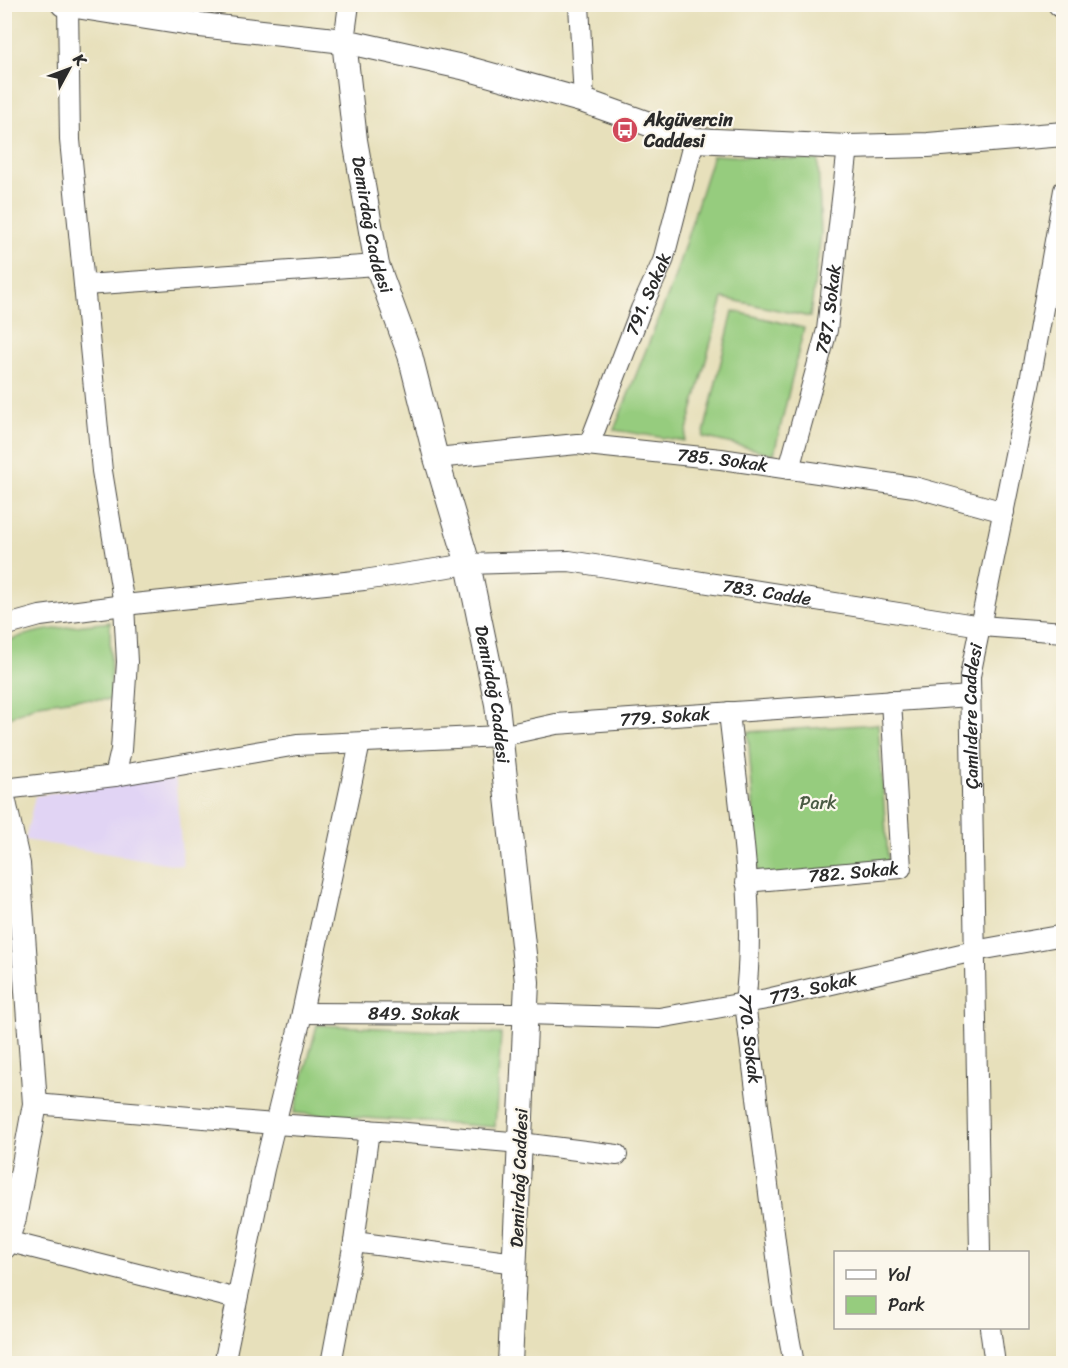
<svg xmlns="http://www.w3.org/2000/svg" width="1068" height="1368" viewBox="0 0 1068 1368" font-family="Sriracha,sans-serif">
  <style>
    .built { fill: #e1d4f4 }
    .green { fill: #96cc7e; stroke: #607c54; stroke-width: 1.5 }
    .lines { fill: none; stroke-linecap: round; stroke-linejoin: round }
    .minor-casing { stroke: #474641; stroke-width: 22 }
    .tertiary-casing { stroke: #474641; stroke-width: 26 }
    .minor { stroke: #fff; stroke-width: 20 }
    .tertiary { stroke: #fff; stroke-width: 24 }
    .labels { text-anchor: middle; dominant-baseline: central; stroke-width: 4.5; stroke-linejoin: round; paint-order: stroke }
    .poi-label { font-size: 18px; font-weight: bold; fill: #2b2b2b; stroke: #fbf7ec; text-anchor: start }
    .street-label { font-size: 18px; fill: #2b2b2b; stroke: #fbf7ec }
    .park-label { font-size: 18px; fill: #4b5b44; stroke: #fbf7ec }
  </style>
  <rect width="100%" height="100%" fill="#fbf7ec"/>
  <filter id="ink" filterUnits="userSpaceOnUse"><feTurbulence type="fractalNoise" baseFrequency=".0167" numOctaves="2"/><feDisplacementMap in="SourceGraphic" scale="12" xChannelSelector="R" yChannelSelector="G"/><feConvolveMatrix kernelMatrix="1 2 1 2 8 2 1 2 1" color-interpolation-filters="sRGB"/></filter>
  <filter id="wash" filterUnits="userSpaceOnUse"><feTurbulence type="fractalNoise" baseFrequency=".008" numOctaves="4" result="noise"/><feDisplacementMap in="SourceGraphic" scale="24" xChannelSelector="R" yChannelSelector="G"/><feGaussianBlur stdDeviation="1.35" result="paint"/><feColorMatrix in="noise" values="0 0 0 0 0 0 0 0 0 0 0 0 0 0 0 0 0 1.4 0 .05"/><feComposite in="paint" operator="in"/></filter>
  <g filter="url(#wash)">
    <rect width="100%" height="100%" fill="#e7e0bb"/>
    <!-- built -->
    <path class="built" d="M175,773L183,866L25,840L35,796Z"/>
    <!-- green -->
    <g class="green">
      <path d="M713,155L818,160L821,234L810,317L723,298L684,441L614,430L672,285Z"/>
      <path d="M733,311L804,328L774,454L703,437Z"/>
      <path d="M110,622L111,700L75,699L39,704L5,719V643C30,629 80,626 110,622Z"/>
      <path d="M878,724L889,874L759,884L748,732Z"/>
      <path d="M317,1025L501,1034L495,1127L294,1113Z"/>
    </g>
  </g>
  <g filter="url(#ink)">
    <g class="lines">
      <!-- minor casing -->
      <g class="minor-casing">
        <g id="minor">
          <path d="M579,4L584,101"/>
          <path d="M68,5L70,140L102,471L124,605L127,662L121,750L115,776"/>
          <path d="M344,41L349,4"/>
          <path d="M85,285L377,265"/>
          <path id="s1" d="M589,445L641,309L663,261L694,140"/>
          <path id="s2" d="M436,458L577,444L721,459L914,487L1004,512"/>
          <path id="s3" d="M789,469L827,330L848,147"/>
          <path id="s4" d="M4,626L40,616L124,605L364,580L468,564L569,561L981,626L1064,632"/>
          <path id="s5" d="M729,712C739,807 757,908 745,1003L783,1304L794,1364"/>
          <path id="s6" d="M4,789L115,776L297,745L501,736L556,724L971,696"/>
          <path id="s7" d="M746,882L901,868L891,701"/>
          <path id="s8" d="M302,1013L526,1014L659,1018L767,999L974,951L1064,935"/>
          <path d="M35,1104L275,1124L395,1132L521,1143L617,1155"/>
          <path d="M6,1241L237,1299"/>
          <path d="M354,1242L516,1263"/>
          <path id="s9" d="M980,1252L970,676L1031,376L1064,190"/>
          <path d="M990,1328L995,1364"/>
          <path d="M224,1364L264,1169L300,1022L360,743"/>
          <path d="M331,1364L354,1242L369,1130"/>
        </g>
      </g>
      <!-- tertiary casing -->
      <g class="tertiary-casing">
        <g id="tertiary">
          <path d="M63,4L191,24L344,41L462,67L584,101L694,140L848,147L928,145L1064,134"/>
          <path d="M1060,4L1064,7"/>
          <path id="s10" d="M344,41L355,140L377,265L410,355L436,458L468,564L497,704L527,982L510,1364"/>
          <path d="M4,802L18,864L35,1104L14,1218L4,1247"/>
        </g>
      </g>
      <!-- minor -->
      <use href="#minor" class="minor"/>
      <!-- tertiary -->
      <use href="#tertiary" class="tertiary"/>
    </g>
  </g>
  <!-- icons -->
  <defs>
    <g id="bus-disc" transform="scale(1.35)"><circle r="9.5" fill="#d1495b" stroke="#fbf7ec"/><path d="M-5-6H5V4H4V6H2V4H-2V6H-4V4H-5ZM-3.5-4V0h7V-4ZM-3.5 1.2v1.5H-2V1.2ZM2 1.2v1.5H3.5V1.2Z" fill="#fff"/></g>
  </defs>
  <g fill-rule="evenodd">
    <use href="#bus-disc" x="625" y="130"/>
  </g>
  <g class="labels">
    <!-- poi labels -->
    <g class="poi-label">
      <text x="644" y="120">Akgüvercin<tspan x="644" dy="21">Caddesi</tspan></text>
    </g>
    <!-- street labels -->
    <g class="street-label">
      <text stroke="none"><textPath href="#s10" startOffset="186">Demirdağ Caddesi</textPath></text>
      <text stroke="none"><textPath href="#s1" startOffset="162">791. Sokak</textPath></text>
      <text stroke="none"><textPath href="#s3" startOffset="165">787. Sokak</textPath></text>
      <text stroke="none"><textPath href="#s2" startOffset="288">785. Sokak</textPath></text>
      <text stroke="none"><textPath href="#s4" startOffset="770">783. Cadde</textPath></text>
      <text stroke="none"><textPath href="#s10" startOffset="672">Demirdağ Caddesi</textPath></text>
      <text stroke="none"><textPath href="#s6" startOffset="666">779. Sokak</textPath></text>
      <text stroke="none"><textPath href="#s9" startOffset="536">Çamlıdere Caddesi</textPath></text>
      <text stroke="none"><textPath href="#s7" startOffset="108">782. Sokak</textPath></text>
      <text stroke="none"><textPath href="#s8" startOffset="514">773. Sokak</textPath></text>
      <text stroke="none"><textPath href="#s8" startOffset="112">849. Sokak</textPath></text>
      <text stroke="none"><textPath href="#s5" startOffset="328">770. Sokak</textPath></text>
      <text transform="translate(519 1178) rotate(-88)">Demirdağ Caddesi</text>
    </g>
    <!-- park labels -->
    <g class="park-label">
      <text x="818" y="803">Park</text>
    </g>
  </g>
  <!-- margin -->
  <rect width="1068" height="1368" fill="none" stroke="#fbf7ec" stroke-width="24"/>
  <!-- legend -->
  <rect x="834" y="1251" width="195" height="78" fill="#fbf7ec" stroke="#a8a59f" stroke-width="1.5"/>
  <rect x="846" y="1270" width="30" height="9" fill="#ffffff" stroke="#a8a59f" stroke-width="1.5"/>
  <text x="888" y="1281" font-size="18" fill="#2b2b2b">Yol</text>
  <rect x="846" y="1296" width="30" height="18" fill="#96cc7e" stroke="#a8a59f" stroke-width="1.5"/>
  <text x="888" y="1311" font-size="18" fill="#2b2b2b">Park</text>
  <!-- north arrow -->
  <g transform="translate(69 69) rotate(49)" stroke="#fbf7ec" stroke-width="4.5" paint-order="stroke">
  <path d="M0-4.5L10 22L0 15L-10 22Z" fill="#2b2b2b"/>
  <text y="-9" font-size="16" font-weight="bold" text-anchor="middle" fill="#2b2b2b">K</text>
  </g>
</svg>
